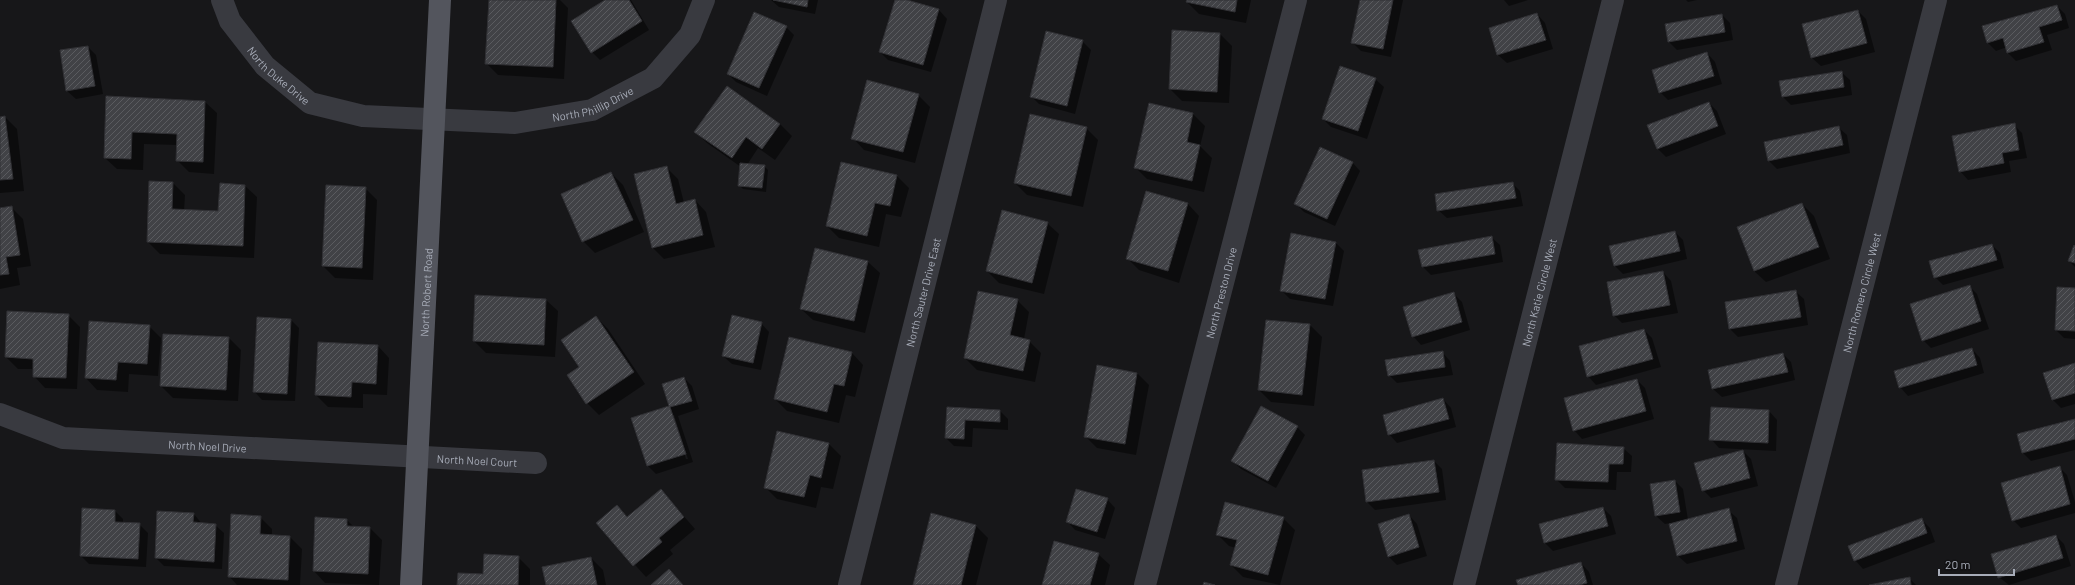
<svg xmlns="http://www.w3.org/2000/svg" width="2075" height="585" viewBox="0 0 2075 585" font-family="Barlow,sans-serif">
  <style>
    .shadow { fill: #0007; fill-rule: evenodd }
    .building { fill: url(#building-hatch); stroke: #313135 }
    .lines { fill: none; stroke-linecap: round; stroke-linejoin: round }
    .minor { stroke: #393a40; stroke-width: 22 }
    .major { stroke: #53555d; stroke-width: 22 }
    .labels { text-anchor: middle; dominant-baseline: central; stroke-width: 3; stroke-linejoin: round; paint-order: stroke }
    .street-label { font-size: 11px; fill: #a8adb9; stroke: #121214 }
  </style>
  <defs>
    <pattern id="building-hatch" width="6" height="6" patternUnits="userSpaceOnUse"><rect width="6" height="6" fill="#414246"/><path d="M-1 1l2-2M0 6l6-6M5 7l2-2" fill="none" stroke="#5a5b5f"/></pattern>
  </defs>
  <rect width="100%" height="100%" fill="#171719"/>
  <!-- shadow -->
  <g class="shadow">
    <path d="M490,0H560L568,8L564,79L498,75L486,63Z"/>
    <path d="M607,0H631L649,30L600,60L592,52Z"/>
    <path d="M771,0H818L815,14L779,7Z"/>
    <path d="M896,0H903L939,10L947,19L931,72L888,60L880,52Z"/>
    <path d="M1188,0H1251L1246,23L1199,14L1187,2Z"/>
    <path d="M1361,0H1403L1391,57L1361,51L1352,42Z"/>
    <path d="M1504,0H1528L1509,6Z"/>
    <path d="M1686,0H1697L1688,2Z"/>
    <path d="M2057,6L2065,14L2069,28L2047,35L2052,50L2016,61L2008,53L2007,47L1996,51L1988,43Z"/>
    <path d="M1858,11L1866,19L1875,52L1821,66L1812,58Z"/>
    <path d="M1537,14L1545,23L1553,49L1507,63L1498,55L1490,29Z"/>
    <path d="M1722,15L1730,23L1733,40L1677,50L1669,42Z"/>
    <path d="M786,27L794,35L767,96L736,82L728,74Z"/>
    <path d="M1220,34L1232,46L1229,103L1182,101L1170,89Z"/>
    <path d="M1082,41L1091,50L1075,114L1039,104L1031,96Z"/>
    <path d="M88,47L96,55L103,94L76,99L67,91Z"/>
    <path d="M1707,53L1715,62L1722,84L1668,100L1660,92Z"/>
    <path d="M1841,72L1850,80L1852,95L1791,105L1783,97Z"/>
    <path d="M1375,79L1384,87L1367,139L1331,127L1323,119Z"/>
    <path d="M918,95L930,107L915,163L864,150L853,138Z"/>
    <path d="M107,97L205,102L217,113L214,174L189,172L177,160V145L144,144L143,170L117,169L105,158Z"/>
    <path d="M1709,103L1717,111L1726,134L1666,157L1658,149L1648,126Z"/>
    <path d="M1150,104L1193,114L1205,126L1200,146L1212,158L1204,192L1147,179L1135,167Z"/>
    <path d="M5,117L17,129L24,191L0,193V118Z"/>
    <path d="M780,124L792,136L775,160L758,148L747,165L764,166L768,170L766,192L743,189L739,185L741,167L707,143L696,132Z"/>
    <path d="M2014,125L2022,133L2027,158L2009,161L2011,172L1968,180L1960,171Z"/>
    <path d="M1838,127L1847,135L1850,153L1777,169L1769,161Z"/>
    <path d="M1086,128L1098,140L1083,207L1027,195L1015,183Z"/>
    <path d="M1352,162L1360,171L1335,226L1304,212L1296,204Z"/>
    <path d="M666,167L678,179L684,203L695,200L706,212L715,247L664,259L652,247Z"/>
    <path d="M611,173L623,185L644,232L595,253L583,241Z"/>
    <path d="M897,176L909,188L901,217L886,214L879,247L839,238L827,226Z"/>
    <path d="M173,183L185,195L184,211L219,212L245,186L257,197L254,258L160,254L148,242Z"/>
    <path d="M1512,183L1520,191L1523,206L1447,218L1438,210Z"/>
    <path d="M365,188L377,200L373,280L335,278L323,266Z"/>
    <path d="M1188,204L1199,216L1179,283L1139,270L1127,258Z"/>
    <path d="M1802,204L1814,216L1830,259L1766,282L1754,271Z"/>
    <path d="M11,207L23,219L31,266L17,268L20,285L0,289V209Z"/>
    <path d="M1047,223L1059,234L1044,294L999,283L987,271Z"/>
    <path d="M1675,232L1683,240L1687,259L1623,274L1614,265Z"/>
    <path d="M1491,237L1500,245L1503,262L1431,275L1423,267Z"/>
    <path d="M1336,243L1344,251L1333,306L1290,299L1281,290Z"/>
    <path d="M1992,245L2000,253L2004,268L1943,285L1935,277Z"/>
    <path d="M2075,247V267L2069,261Z"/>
    <path d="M868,262L880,273L865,333L813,320L801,309Z"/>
    <path d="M1663,272L1671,281L1678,313L1622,323L1614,315Z"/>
    <path d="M1969,286L1977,294L1989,329L1931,348L1923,340Z"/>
    <path d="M2075,289V339L2064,338L2056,330Z"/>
    <path d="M1795,291L1804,299L1808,325L1738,337L1730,329Z"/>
    <path d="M1453,293L1462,302L1470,330L1421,345L1413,336Z"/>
    <path d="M476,296L546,300L558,311L555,357L486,353L474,341Z"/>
    <path d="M1017,300L1029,312L1024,339L1029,341L1041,353L1035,382L977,370L965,358Z"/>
    <path d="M68,315L80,327L77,389L45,388L34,376V369H18L6,357Z"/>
    <path d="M596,317L608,329L645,384L599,415L587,403L580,367Z"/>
    <path d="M291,320L299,328L295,401L262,400L254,391Z"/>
    <path d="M761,323L769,332L761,370L732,364L723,356Z"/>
    <path d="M1310,325L1322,337L1314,406L1271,402L1259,390Z"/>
    <path d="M149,326L161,338L158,376L129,374L128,392L97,390L86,378Z"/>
    <path d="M1644,330L1652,338L1661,367L1596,385L1588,376L1580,347Z"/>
    <path d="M229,338L241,350L238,401L173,398L161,386Z"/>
    <path d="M378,346L389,358L387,395L363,394V408L328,407L316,395Z"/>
    <path d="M1972,349L1980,358L1984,373L1908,396L1900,387Z"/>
    <path d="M1442,352L1450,361L1453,375L1397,383L1389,375Z"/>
    <path d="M852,353L863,365L855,397L846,395L839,423L787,411L775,399Z"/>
    <path d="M1783,354L1791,362L1795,380L1722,397L1713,389L1709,371Z"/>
    <path d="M2075,364V404L2061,408L2053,400L2045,373Z"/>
    <path d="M1137,373L1149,385L1136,455L1097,448L1085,436Z"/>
    <path d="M684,378L692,386L699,409L678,416L693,462L656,474L648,466L632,419L670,406ZM672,415H674L688,459H686Z"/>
    <path d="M1637,380L1645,388L1654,419L1582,439L1574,430Z"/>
    <path d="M1443,399L1451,408L1456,427L1397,443L1389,434Z"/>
    <path d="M948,408L1000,411L1008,419V430L973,428L972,447L954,446L946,438Z"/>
    <path d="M1712,408L1769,411L1777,420L1776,451L1719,448L1711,439Z"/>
    <path d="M2075,420V450L2031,461L2023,453Z"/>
    <path d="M1297,427L1305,435L1276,488L1241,469L1232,460Z"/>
    <path d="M778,432L829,444L841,456L833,489L821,487L816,508L777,499L765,487Z"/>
    <path d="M1623,448L1632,456L1631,472H1617L1616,490L1565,488L1556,479Z"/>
    <path d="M1743,451L1751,459L1758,486L1711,498L1703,490Z"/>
    <path d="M1434,461L1442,469L1446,500L1375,510L1367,502Z"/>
    <path d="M2059,467L2067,475L2075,502V513L2021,528L2013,520Z"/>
    <path d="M1675,481L1683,489L1688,520L1728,510L1737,518L1745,549L1687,564L1678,556L1670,523L1665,524L1656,516L1651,485Z"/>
    <path d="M661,490L695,529L670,550L673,554L646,577L597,523L617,506L628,518Z"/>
    <path d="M1107,499L1115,508L1105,539L1075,530L1067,521Z"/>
    <path d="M1603,508L1611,516L1616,534L1553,551L1545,543Z"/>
    <path d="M115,511L123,519V524H139L148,533L146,567L89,564L81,556Z"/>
    <path d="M194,514L202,524L215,525L224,533L222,569L164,566L156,558Z"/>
    <path d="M931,515L976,526L988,538L976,585H914Z"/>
    <path d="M1409,515L1417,524L1427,556L1397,565L1388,556Z"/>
    <path d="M260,517L272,529V536L290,537L302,549L300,585H237L229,576Z"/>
    <path d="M1283,518L1295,530L1280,585L1243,577L1231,565L1236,548L1229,546L1217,534Z"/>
    <path d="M1921,519L1930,528L1935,542L1863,569L1855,560Z"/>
    <path d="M347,520L354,527L370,528L382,540L379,585L325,583L314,571Z"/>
    <path d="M2056,536L2064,544L2071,566L2009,585L1999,577Z"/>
    <path d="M1098,554L1110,565L1105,585H1043Z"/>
    <path d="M518,557L530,569V585H458L484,575Z"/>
    <path d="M591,558L603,570L606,585H547Z"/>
    <path d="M1581,563L1589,572L1593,585H1519Z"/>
    <path d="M1909,578L1916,585H1874Z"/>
  </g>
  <!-- building -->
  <g class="building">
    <path d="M489,0H556L553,67L485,64Z"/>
    <path d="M605,0H629L642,21L591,53L571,21Z"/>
    <path d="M773,0H808L807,7Z"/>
    <path d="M895,0H907L939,9L923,65L879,52Z"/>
    <path d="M1187,0H1237L1235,12L1186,2Z"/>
    <path d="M1360,0H1393L1383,49L1351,43Z"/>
    <path d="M2057,5L2062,20L2039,27L2044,42L2007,53L2003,38L1987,43L1982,26Z"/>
    <path d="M1858,10L1867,43L1811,58L1802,24Z"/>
    <path d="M754,12L787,26L759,88L727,74Z"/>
    <path d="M1537,13L1546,40L1497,55L1489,28Z"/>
    <path d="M1722,14L1725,32L1668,42L1665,24Z"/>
    <path d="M1172,30L1220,33L1217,92L1169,89Z"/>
    <path d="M1046,31L1083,40L1067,106L1030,97Z"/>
    <path d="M88,46L95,86L66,91L60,50Z"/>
    <path d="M1707,52L1714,76L1659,93L1652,70Z"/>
    <path d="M1340,66L1376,78L1358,131L1322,119Z"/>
    <path d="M1842,71L1844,87L1782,97L1779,81Z"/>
    <path d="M867,80L919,94L903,152L851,139Z"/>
    <path d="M727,86L780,124L762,149L746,137L732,158L694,132Z"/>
    <path d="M106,96L205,101L203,162L176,161L177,134L132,132L131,159L104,158Z"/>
    <path d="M1709,102L1718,126L1657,149L1647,125Z"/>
    <path d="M1149,103L1193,113L1187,142L1200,145L1192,181L1134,168Z"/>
    <path d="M1030,114L1087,127L1071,196L1014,183Z"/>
    <path d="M5,116L13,179L0,180V117Z"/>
    <path d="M2015,123L2019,150L2002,153L2004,163L1959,172L1952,136Z"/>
    <path d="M1839,126L1843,145L1768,161L1764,142Z"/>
    <path d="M1320,147L1353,162L1327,219L1294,204Z"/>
    <path d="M841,162L897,175L890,206L875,203L867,236L826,226Z"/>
    <path d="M740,163L765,165L762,188L738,186Z"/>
    <path d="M667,166L676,204L695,199L703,235L652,248L634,174Z"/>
    <path d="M611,172L633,220L582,242L561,194Z"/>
    <path d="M149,181L173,182L172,209L218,211L220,183L245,185L243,246L147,242Z"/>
    <path d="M1513,182L1516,198L1437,211L1435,194Z"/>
    <path d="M326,185L366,187L362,268L322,266Z"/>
    <path d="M1146,191L1188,203L1168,271L1126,259Z"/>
    <path d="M1802,203L1819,247L1754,271L1737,227Z"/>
    <path d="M12,206L20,255L6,257L9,274L0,275V208Z"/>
    <path d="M1002,210L1048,222L1032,283L986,271Z"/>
    <path d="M1675,231L1680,251L1614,266L1609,246Z"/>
    <path d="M1291,233L1336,242L1325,299L1280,291Z"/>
    <path d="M1492,236L1495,254L1422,267L1418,250Z"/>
    <path d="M1992,244L1997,260L1934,278L1929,261Z"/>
    <path d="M2074,245L2075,246V263L2068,261Z"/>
    <path d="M815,248L868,261L854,321L800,309Z"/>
    <path d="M1663,271L1670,305L1613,316L1607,282Z"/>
    <path d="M1970,285L1981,321L1922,341L1910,304Z"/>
    <path d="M2057,287L2075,288V331L2055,330Z"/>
    <path d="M1796,290L1801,317L1729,329L1725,302Z"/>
    <path d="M978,291L1018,299L1010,335L1030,340L1023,371L964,358Z"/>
    <path d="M1454,292L1462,322L1412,337L1403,307Z"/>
    <path d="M475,295L546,299L544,345L473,341Z"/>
    <path d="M7,311L69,314L66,378L33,377V359L5,357Z"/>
    <path d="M732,315L762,322L753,363L722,356Z"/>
    <path d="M596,316L634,372L586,404L567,375L579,367L561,340Z"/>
    <path d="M257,317L291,319L287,394L253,392Z"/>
    <path d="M1266,320L1310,324L1302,395L1258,390Z"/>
    <path d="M89,321L150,325L147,364L118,362L116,380L85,378Z"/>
    <path d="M1644,329L1653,359L1587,377L1579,346Z"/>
    <path d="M163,334L229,337L226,390L160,386Z"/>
    <path d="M789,337L852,352L844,386L834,384L827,412L774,399Z"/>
    <path d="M318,342L378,345L376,384L352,382L351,397L315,395Z"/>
    <path d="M1972,348L1977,365L1899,388L1894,371Z"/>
    <path d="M1443,351L1445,367L1388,376L1385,360Z"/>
    <path d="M1783,353L1788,372L1712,389L1708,370Z"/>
    <path d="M2075,363V393L2052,400L2043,373Z"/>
    <path d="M1097,365L1137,373L1125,444L1084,437Z"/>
    <path d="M684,377L692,401L670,407L686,454L647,466L631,418L669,406L662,384Z"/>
    <path d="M1637,379L1646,411L1573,431L1564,398Z"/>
    <path d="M1443,398L1449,419L1388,435L1383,415Z"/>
    <path d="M1261,406L1298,426L1268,481L1231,461Z"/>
    <path d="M947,407L1000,410V422L965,420L964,439L945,438Z"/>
    <path d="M1711,407L1769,410L1768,443L1709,440Z"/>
    <path d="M2075,419V439L2022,453L2017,434Z"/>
    <path d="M777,431L829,443L821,478L810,475L804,497L764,488Z"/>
    <path d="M1557,443L1624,447L1623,464H1609L1608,482L1555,480Z"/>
    <path d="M1743,450L1750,478L1702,491L1694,463Z"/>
    <path d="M1434,460L1439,492L1366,502L1362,470Z"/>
    <path d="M2060,466L2070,504L2012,521L2001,483Z"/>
    <path d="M1675,480L1680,512L1655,516L1650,484Z"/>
    <path d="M661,489L684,517L659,538L662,542L633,566L596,523L617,505L627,517Z"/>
    <path d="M1076,489L1108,498L1097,532L1066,522Z"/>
    <path d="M1225,502L1284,517L1268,575L1230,565L1237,540L1216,535Z"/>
    <path d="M1603,507L1608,526L1544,543L1539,524Z"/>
    <path d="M82,508L115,510V522L140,523L138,559L80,556Z"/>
    <path d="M1729,508L1737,541L1677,556L1669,524Z"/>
    <path d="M157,511L194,513L193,522L216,524L214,562L155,558Z"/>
    <path d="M931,513L976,525L961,585H913Z"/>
    <path d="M231,514L261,516L260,534L290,536L288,580L228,577Z"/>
    <path d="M1409,514L1419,547L1388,557L1378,524Z"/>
    <path d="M315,517L347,519V526L370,527L368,574L313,571Z"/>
    <path d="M1922,518L1927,533L1854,561L1848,546Z"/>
    <path d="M2056,535L2063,558L1998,578L1991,554Z"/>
    <path d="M1054,541L1099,553L1090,585H1042Z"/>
    <path d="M484,554L519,556L518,585H457L458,573L483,574Z"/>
    <path d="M591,557L597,585H546L542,567Z"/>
    <path d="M1581,562L1587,583L1579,585H1518L1516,580Z"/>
    <path d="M669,569L683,585H651Z"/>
    <path d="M1910,577L1911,585H1869Z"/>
    <path d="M1204,582L1215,585H1203Z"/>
  </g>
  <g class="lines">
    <!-- minor -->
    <g class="minor">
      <path id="s1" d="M222,0L230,21L265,66L310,103L363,116L515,123L592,110L653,78L690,35L704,0"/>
      <path id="s2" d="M0,414L63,438L536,463"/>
      <path id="s3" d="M849,585L996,0"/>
      <path id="s4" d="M1145,585L1296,0"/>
      <path id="s5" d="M1464,585L1613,0"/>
      <path id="s6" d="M1786,585L1936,0"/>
    </g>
    <!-- major -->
    <path class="major" id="s7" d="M411,585L440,0"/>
  </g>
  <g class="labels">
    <!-- street labels -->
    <g class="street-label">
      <text stroke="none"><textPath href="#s1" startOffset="96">North Duke Drive</textPath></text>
      <text stroke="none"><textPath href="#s1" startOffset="425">North Phillip Drive</textPath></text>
      <text stroke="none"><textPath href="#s3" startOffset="302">North Sauter Drive East</textPath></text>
      <text stroke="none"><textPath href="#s4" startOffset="302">North Preston Drive</textPath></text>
      <text stroke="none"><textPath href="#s5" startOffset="302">North Katie Circle West</textPath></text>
      <text stroke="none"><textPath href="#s6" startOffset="302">North Romero Circle West</textPath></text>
      <text stroke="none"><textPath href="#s7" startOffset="293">North Robert Road</textPath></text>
      <text stroke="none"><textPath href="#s2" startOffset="212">North Noel Drive</textPath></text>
      <text stroke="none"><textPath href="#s2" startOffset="482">North Noel Court</textPath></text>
    </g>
  </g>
  <!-- scale -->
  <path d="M1939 569v6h75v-6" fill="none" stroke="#a8adb9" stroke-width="2"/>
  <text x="1945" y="569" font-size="12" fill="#a8adb9" stroke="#121214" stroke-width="3" paint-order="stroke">20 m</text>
</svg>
